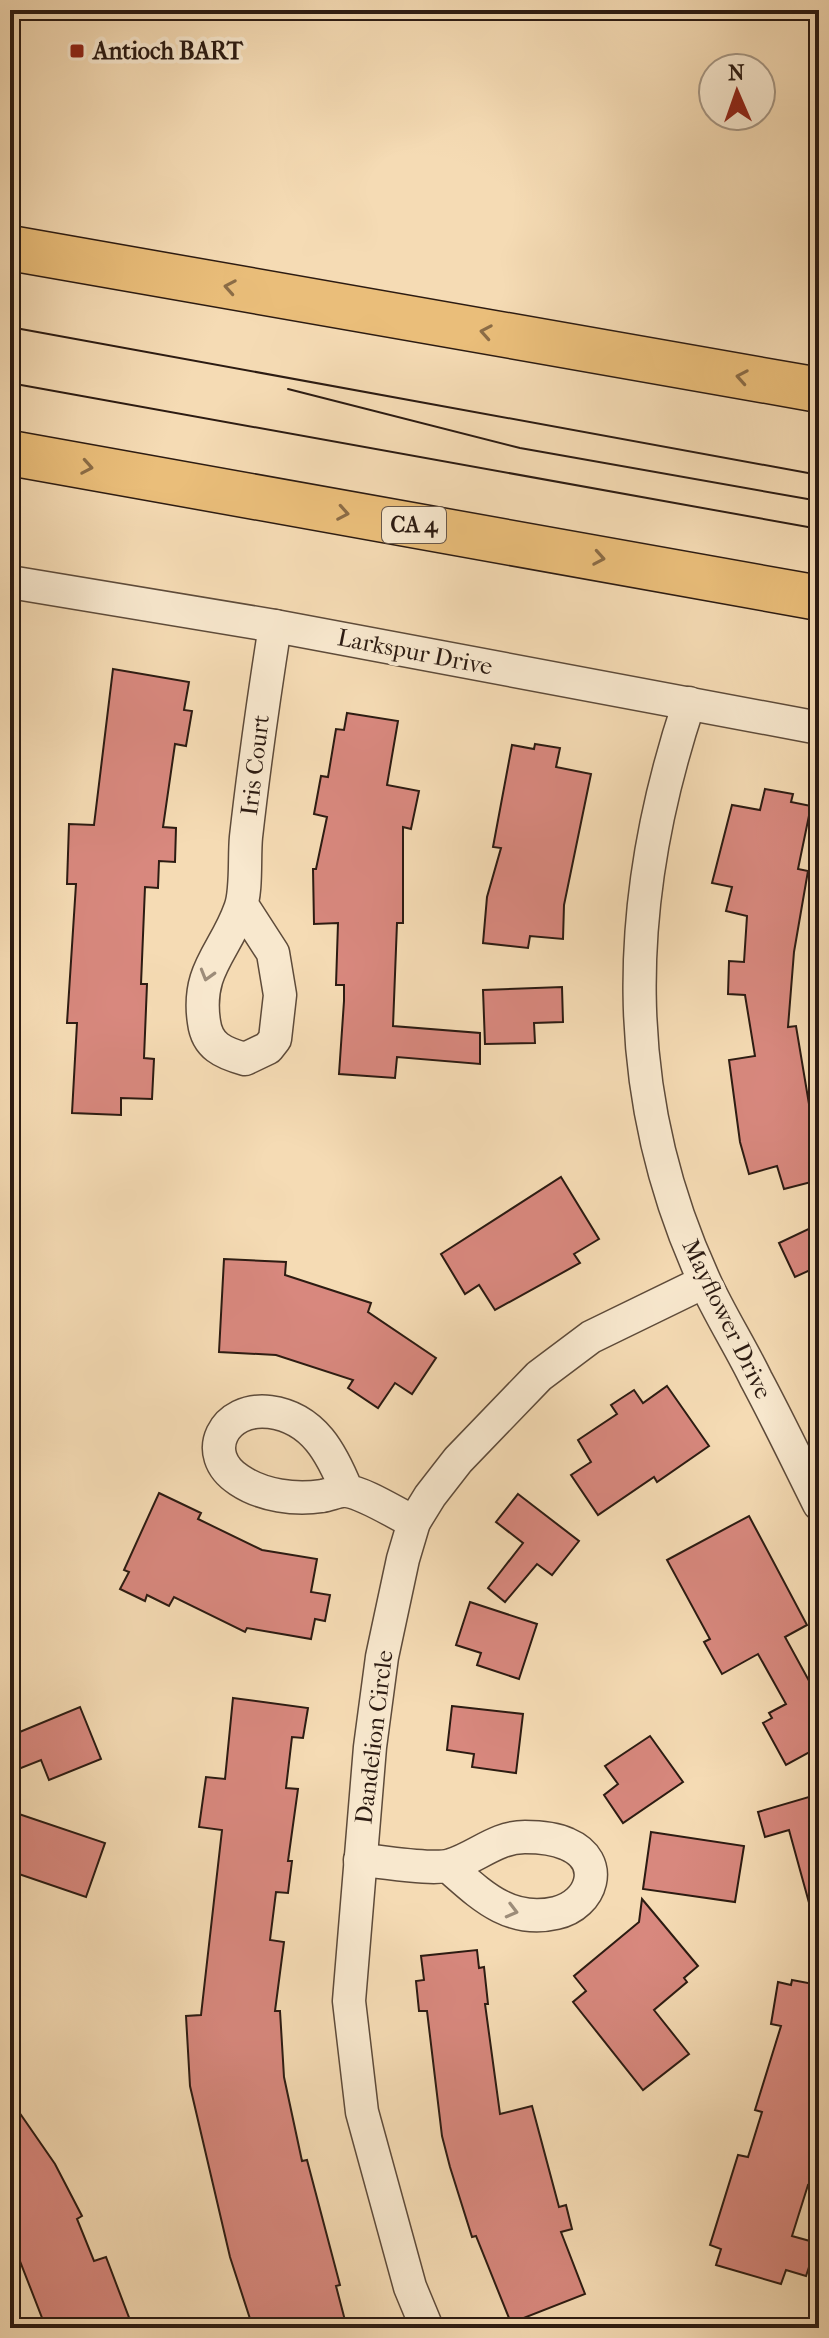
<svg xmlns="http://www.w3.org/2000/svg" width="829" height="2338" viewBox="0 0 829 2338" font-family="'IM FELL French Canon',serif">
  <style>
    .building { fill: #d8887e; stroke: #2c1b12; stroke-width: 2 }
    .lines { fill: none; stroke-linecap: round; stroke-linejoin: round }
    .minor-casing { stroke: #5e4b3a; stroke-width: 35 }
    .highway-casing { stroke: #2c1b12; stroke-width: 47 }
    .minor { stroke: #f8e8ce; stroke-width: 32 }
    .highway { stroke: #eabe7a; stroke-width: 44 }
    .tram { stroke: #2c1b12; stroke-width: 2 }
    .oneway { stroke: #8b6c46 }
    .oneway2 { stroke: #9c8c79 }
    .poi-dot { fill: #8f2418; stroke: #f8e8ce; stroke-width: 3 }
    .labels { text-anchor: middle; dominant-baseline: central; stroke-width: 8; stroke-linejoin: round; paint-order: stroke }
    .shield { fill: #f8e8ce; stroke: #69584a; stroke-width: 2 }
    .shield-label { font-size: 22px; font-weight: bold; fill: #2c1b12 }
    .poi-label { font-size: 24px; font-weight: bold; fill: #2c1b12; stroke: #f8e8ce; text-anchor: start }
    .street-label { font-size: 24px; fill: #2c1b12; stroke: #f8e8ce }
  </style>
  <rect width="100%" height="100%" fill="#f5dbb4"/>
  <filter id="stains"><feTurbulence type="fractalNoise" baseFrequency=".0025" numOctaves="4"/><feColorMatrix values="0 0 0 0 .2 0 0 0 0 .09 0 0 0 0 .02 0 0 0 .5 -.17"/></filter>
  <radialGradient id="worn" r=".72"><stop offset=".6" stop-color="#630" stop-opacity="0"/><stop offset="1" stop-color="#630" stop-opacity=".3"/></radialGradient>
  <!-- building -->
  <g class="building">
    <path d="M113,669L189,682L184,710L192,711L186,746L175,744L163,827L176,828L175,862L159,861L158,888L145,887L141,984H147L144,1058L154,1059L152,1099L121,1098V1115L72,1113L77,1023H67L76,884H67L69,824L94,825Z"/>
    <path d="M347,713L398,721L387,785L419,791L411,829L403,827V923H397L393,1026L480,1033V1064L397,1057L395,1078L339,1074L344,1001V985H336L338,923L314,924L313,869H316L327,817L314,814L321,776L328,777L336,729L344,730Z"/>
    <path d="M535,744L560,748L556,767L591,774L564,905L563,939L530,936L528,948L483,943L487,897L501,848L493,847L512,745L534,749Z"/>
    <path d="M765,789L793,794L791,802L811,806L798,869L808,871L794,952L788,1027L796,1026L812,1122L819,1120V1180L784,1189L777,1166L749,1174L740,1142L729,1060L755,1056L745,995L728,994L729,961L744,962L747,916L726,911L732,887L712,883L732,805L760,810Z"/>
    <path d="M562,987L563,1022L534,1023L535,1043L485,1044L483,990Z"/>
    <path d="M561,1177L599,1239L574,1254L580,1263L495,1310L479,1285L465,1294L441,1254Z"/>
    <path d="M819,1224V1266L795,1277L779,1243Z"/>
    <path d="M224,1259L286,1262L285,1275L371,1303L368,1312L436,1358L412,1394L395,1383L378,1408L348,1388L353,1380L276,1355L219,1352Z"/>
    <path d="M667,1386L709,1446L657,1482L654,1477L598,1515L571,1475L591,1462L578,1440L617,1414L611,1405L634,1390L643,1403Z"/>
    <path d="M159,1493L201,1513L198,1519L262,1550L317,1559L311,1592L330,1595L325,1621L315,1619L311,1639L247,1628L245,1632L174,1597L169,1606L147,1595L145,1601L120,1589L129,1572L124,1570Z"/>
    <path d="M518,1494L579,1541L552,1575L537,1564L505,1602L488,1588L523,1543L496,1522Z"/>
    <path d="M749,1516L807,1625L785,1637L819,1699V1747L786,1765L763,1723L772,1718L769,1713L786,1704L758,1654L722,1674L704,1642L710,1639L667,1560Z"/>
    <path d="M470,1602L537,1624L519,1679L477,1665L481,1653L456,1645Z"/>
    <path d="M233,1698L308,1708L303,1738L292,1737L286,1788L298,1789L288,1861H292L288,1893L276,1892L270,1940L284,1942L275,2011H280L284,2077L302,2161L307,2160L340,2285L336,2286L347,2328H253L230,2257L190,2086L186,2016L201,2015L222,1830L199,1827L206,1777L225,1779Z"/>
    <path d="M452,1706L523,1714L516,1773L472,1767L474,1754L447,1750Z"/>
    <path d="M80,1707L101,1759L49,1780L41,1760L16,1770L10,1756V1736Z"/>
    <path d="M650,1736L683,1782L623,1823L604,1795L618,1784L605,1766Z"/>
    <path d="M819,1794V1909L811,1910L789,1830L765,1837L758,1812Z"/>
    <path d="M10,1811L105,1843L86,1897L10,1871Z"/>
    <path d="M651,1832L744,1846L735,1902L643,1889Z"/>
    <path d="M642,1899L698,1966L684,1978L687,1982L654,2010L689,2054L643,2090L573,2002L586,1991L574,1976L639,1922Z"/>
    <path d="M477,1950L479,1968L484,1967L488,2004H485L500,2114L532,2106L559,2207L566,2205L572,2229L561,2232L585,2294L511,2323L476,2236L472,2237L450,2167L442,2136L427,2011H419L416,1981L424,1980L421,1956Z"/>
    <path d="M792,1980L819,1985V2189L808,2185L792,2236L817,2243L806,2276L786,2270L781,2284L716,2265L721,2249L710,2245L738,2155L748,2157L762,2112L755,2110L781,2026L771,2024L778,1982L791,1985Z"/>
    <path d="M10,2099L55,2164L82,2216L77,2219L94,2261L106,2257L133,2328H46L16,2251L10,2255Z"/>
  </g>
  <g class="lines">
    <!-- minor casing -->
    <g class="minor-casing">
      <g id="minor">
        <path d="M10,582L275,626L819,728"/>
        <path d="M689,703C624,898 617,1092 705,1282C720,1315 740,1346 756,1379C778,1420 798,1462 819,1504"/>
        <path d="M242,905L273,953L280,995L275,1039L268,1048L245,1059C223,1053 207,1046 204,1022C196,970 225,952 240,909C247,892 244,857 246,837C254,766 264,696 275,626"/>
        <path d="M347,1491C332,1454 314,1418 270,1412C224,1406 199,1454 239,1480C263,1496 295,1500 322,1496C330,1495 339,1490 347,1491C364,1493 397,1514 414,1522"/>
        <path d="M360,1860C382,1861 433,1871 451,1865C477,1857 496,1837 525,1837C538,1837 556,1839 567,1844C607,1861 592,1905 556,1913C509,1924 480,1894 449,1867"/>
        <path d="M427,2328L410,2287L362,2112L349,2001L370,1747L382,1657L403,1559L414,1522L430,1496L458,1460L539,1376L591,1337L704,1282"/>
      </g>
    </g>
    <!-- highway casing -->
    <g class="highway-casing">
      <g id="highway">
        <path d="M10,248L819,390"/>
        <path d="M10,453L819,598"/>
      </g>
    </g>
    <!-- minor -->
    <use href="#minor" class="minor"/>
    <!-- highway -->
    <use href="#highway" class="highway"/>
    <!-- tram -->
    <g class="tram">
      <path d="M10,327L819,475"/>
      <path d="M10,383L819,529"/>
      <path d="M288,389L520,448L819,501"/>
    </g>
  </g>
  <!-- one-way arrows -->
  <defs><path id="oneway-chevron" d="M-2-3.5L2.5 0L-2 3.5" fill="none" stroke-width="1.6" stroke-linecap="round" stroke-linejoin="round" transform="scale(2)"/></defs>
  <g class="oneway">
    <use href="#oneway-chevron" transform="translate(230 287) rotate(-170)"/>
    <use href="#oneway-chevron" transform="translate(486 332) rotate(-170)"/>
    <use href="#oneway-chevron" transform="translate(742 377) rotate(-170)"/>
    <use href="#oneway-chevron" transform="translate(87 467) rotate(10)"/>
    <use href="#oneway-chevron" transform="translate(343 513) rotate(10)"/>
    <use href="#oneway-chevron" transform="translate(599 558) rotate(10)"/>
  </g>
  <g class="oneway2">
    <use href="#oneway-chevron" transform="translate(207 975) rotate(106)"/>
    <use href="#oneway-chevron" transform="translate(512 1911) rotate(15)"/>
  </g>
  <!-- markers -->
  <rect class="poi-dot" x="69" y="43" width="16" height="16" rx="4"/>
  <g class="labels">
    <!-- shield labels -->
    <rect class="shield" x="382" y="507" width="64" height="36" rx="6"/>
    <g class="shield-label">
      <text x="414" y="525">CA 4</text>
    </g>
    <!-- poi labels -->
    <g class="poi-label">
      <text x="93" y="51">Antioch BART</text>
    </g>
    <!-- street labels -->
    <g class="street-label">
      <text transform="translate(415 652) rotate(11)">Larkspur Drive</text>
      <text transform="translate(255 765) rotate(-83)">Iris Court</text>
      <text transform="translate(727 1319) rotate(64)">Mayflower Drive</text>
      <text transform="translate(374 1737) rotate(-83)">Dandelion Circle</text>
    </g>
  </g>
  <!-- margin -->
  <rect width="829" height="2338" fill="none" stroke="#f5dbb4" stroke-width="40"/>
  <rect x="12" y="12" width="805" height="2314" fill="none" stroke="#2c1b12" stroke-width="4"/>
  <rect x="20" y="20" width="789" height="2298" fill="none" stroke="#2c1b12" stroke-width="2"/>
  <!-- north arrow -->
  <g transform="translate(737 92) rotate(358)"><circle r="38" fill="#f8e8ce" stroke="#a69683" stroke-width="2"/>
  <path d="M0-6L14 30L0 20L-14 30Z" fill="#8f2418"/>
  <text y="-12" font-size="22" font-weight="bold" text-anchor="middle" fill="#2c1b12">N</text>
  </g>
  <rect width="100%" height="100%" filter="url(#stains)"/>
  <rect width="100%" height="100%" fill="url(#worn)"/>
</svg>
